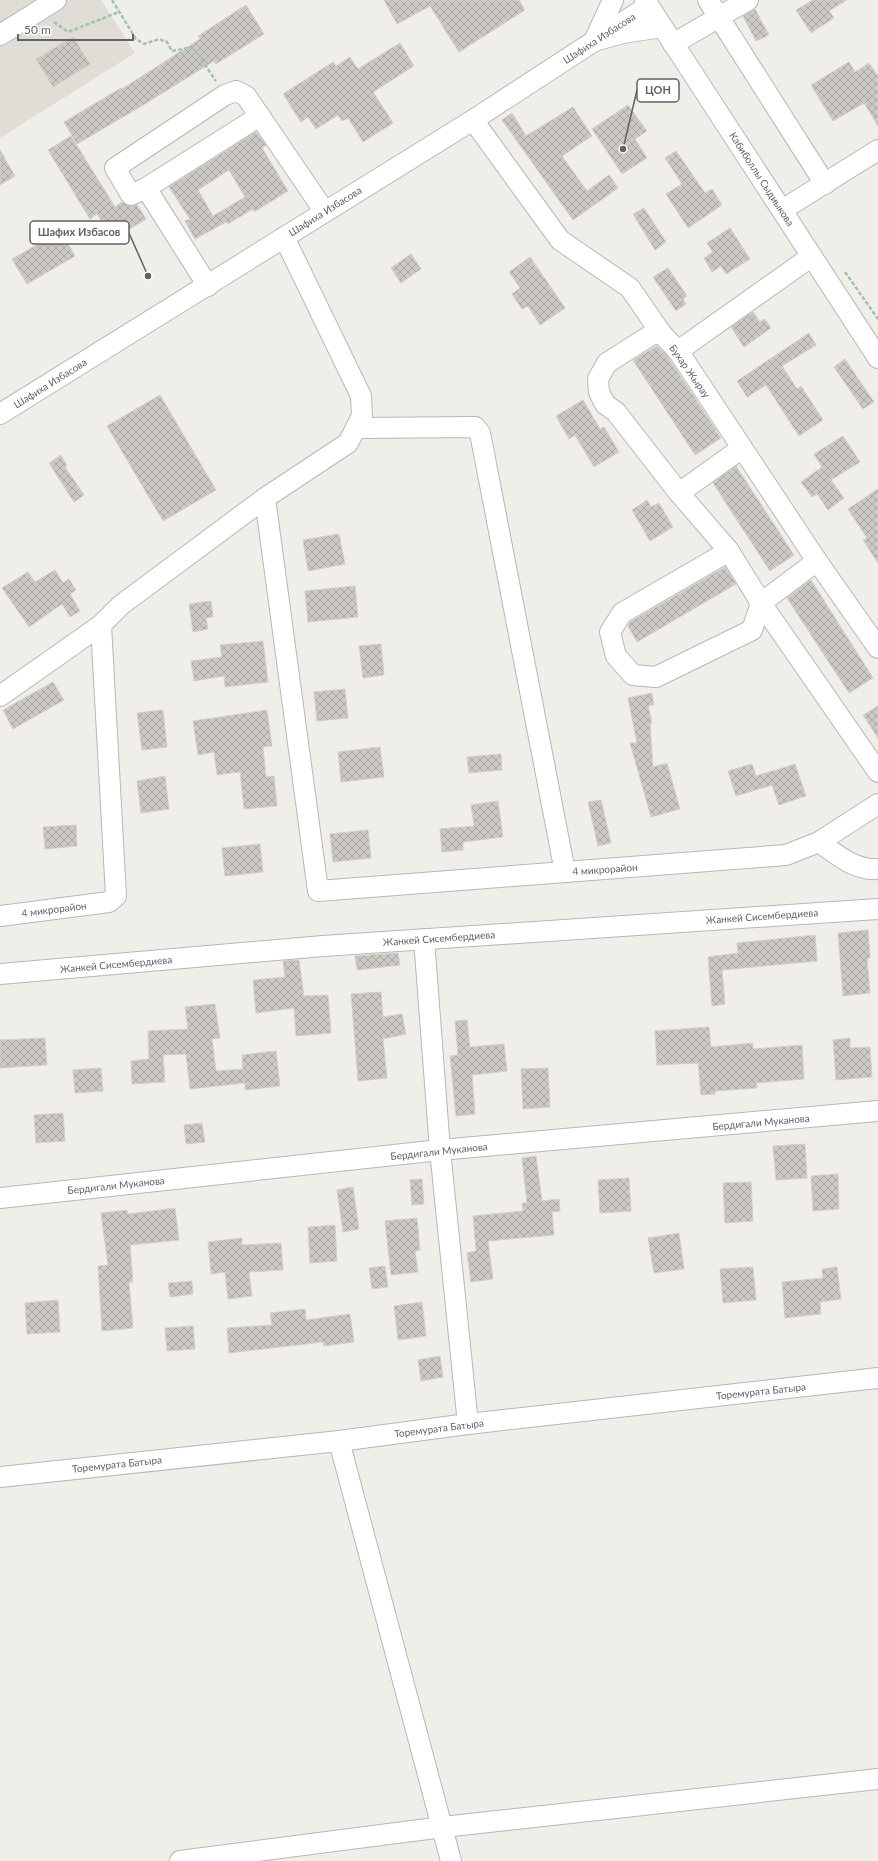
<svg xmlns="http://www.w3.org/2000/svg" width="878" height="1861" viewBox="0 0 878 1861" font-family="Lato,sans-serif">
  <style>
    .education { fill: #e0ddd6 }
    .building { fill: url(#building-cross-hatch); stroke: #d5d0c6; fill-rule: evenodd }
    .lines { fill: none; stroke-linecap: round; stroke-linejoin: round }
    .minor-casing { stroke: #b5b7bb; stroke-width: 22 }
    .path { stroke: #9ec4a9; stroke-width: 2.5; stroke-dasharray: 4 2; stroke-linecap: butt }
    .minor { stroke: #fff; stroke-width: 20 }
    .labels { text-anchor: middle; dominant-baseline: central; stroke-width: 4; stroke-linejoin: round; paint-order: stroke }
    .street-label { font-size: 10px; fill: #5f6267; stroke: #fff }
    .leader { fill: none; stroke: #5f6267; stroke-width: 1.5 }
    .callout-dot { fill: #5f6267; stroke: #fff; stroke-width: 1.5 }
    .callout { fill: #fff; stroke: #5f6267; stroke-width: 1.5 }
    .callout-label { font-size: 11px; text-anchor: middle; font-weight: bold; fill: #5f6267 }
  </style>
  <defs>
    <pattern id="building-cross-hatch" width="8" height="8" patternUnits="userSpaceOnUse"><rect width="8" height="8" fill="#ccc9c4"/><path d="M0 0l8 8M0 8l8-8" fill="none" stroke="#a9a7a3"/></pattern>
  </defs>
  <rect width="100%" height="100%" fill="#f0eee8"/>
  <!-- education -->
  <path class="education" d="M0,0H101L135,53L0,138Z"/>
  <!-- building -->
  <g class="building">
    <path d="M384,0H519L525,10L459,52L430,6L397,24Z"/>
    <path d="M813,0H847L829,11L834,18L811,33L796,10Z"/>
    <path d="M246,5L264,34L216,64L214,61L140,107L77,144L64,122L121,88L122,89L200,39L198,36Z"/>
    <path d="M755,9L769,35L756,41L743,16Z"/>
    <path d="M73,37L90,64L53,87L36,59Z"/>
    <path d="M400,43L414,66L373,92L393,123L363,142L348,118L342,121L338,115L316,129L308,117L301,122L283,94L333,62L336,66L350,57L358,69Z"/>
    <path d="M849,62L855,72L869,63L878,76V126L864,103L833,121L811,85Z"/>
    <path d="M628,105L647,131L635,139L647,158L622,174L592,129Z"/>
    <path d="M573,107L592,136L562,156L587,191L609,175L618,188L573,220L502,120L512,113L526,136Z"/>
    <path d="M256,132L266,145L262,148L288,191L254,212L253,209L228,224L226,222L195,239L185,221L190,219L169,187ZM229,170L245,197L213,216L198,190Z"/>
    <path d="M71,136L115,207L122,202L130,206L137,205L146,219L113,239L97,214L90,219L48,150Z"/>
    <path d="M0,150L15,176L0,185Z"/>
    <path d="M676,151L705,193L712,189L722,205L688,228L666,194L682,184L665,158Z"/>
    <path d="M644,208L666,242L655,250L633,214Z"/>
    <path d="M730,228L750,259L726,274L721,266L712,272L704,258L713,252L707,243Z"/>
    <path d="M61,231L75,256L27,284L12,259Z"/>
    <path d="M411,254L421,269L401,283L391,268Z"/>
    <path d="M530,257L565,308L540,325L528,306L522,309L512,294L520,288L509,272Z"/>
    <path d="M668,268L687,296L683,299L686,304L676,311L653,277Z"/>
    <path d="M753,312L760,322L765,319L771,328L744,347L731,327Z"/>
    <path d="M809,333L816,345L782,366L797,389L801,386L823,420L799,436L766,385L747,397L737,381Z"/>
    <path d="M657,346L667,356L721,438L695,455L633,360Z"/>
    <path d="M845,359L874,402L863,409L834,367Z"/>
    <path d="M160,395L216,490L163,521L107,426Z"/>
    <path d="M583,400L600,429L604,427L619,452L594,467L575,435L569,439L556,416Z"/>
    <path d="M843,436L860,462L831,480L844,498L828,510L817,494L812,497L801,482L822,467L814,454Z"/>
    <path d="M61,455L67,466L65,467L84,495L74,502L49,463Z"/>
    <path d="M736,466L794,555L770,571L713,483Z"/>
    <path d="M878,489V563L863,540L867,538L848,509Z"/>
    <path d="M647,500L651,507L659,503L673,527L650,541L632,510Z"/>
    <path d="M339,534L345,564L308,571L303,540Z"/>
    <path d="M725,567L736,584L637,642L628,626L630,622Z"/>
    <path d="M55,570L63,583L69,579L76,590L70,594L80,611L70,617L62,604L29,627L2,588L28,572L35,582Z"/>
    <path d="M811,580L873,678L849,693L787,598Z"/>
    <path d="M355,586L358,617L308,622L305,591Z"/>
    <path d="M211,601L213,617L206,618L208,629L193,632L189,604Z"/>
    <path d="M263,641L268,682L225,687L224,676L194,681L191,661L222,657L220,645Z"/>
    <path d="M381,644L384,675L363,678L359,646Z"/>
    <path d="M53,682L64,700L13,729L3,710Z"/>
    <path d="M345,689L348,718L317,721L314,692Z"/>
    <path d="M652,693L654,705L648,706L652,723H650L653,767L667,763L680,809L651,817L630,743H637L628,698Z"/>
    <path d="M878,706V738L863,715Z"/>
    <path d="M163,710L167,747L142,750L137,713Z"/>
    <path d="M267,710L272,746L263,747L266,777L274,776L277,806L244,809L240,772L217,775L214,752L198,755L193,721Z"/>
    <path d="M380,747L384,777L341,782L338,752Z"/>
    <path d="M501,754L502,770L469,773L467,757Z"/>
    <path d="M752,764L756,776L795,764L806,796L779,805L772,785L736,796L728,771Z"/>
    <path d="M165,776L169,809L141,813L137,781Z"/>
    <path d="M601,800L611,843L598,846L588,802Z"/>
    <path d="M498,801L503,837L463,842V850L442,852L440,829L474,826L471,805Z"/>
    <path d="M76,825L77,846L45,849L43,827Z"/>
    <path d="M368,830L371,858L333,862L330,834Z"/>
    <path d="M260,844L263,872L225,876L222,848Z"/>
    <path d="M868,930L870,958H867L870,993L843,996L838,933Z"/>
    <path d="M815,935L817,961L722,970L725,1004L712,1006L708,957L738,953L737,943Z"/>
    <path d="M398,953L400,965L357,970L355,956Z"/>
    <path d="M299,960L304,996L328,995L331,1033L296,1036L294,1008L256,1013L253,980L285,977L283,961Z"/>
    <path d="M381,992L383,1017L402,1014L406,1034L383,1039L387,1078L358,1081L351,994Z"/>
    <path d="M215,1004L220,1038L212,1039L216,1071L243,1069L242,1055L276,1051L280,1086L245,1090V1083L190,1089L186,1054L163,1055L165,1082L132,1084L131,1061L149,1059L148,1031L188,1029L185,1007Z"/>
    <path d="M467,1020L470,1047L504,1044L507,1071L472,1075L475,1114L456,1116L450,1056L458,1055L455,1021Z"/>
    <path d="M709,1027L711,1047L753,1043V1049L802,1045L804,1079L756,1083L757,1088L715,1091V1094L701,1095L698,1063L657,1065L655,1031Z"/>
    <path d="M45,1038L47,1065L0,1068V1040Z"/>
    <path d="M850,1038V1048L870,1047L872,1077L836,1080L833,1040Z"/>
    <path d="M101,1068L103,1091L75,1093L73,1070Z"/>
    <path d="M548,1068L550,1107L523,1109L521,1069Z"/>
    <path d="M63,1113L65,1141L36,1143L34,1115Z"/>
    <path d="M202,1123L205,1142L186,1144L184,1125Z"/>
    <path d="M805,1144L807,1178L776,1180L773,1146Z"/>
    <path d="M536,1156L542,1201L559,1199L560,1211L552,1212L554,1235L488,1241L493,1279L471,1282L467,1253L476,1251L473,1216L523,1211L522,1203H527L522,1158Z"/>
    <path d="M838,1174L839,1209L813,1211L811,1176Z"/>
    <path d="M629,1178L631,1211L600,1213L598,1180Z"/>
    <path d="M422,1179L424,1204L412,1205L410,1180Z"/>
    <path d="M751,1182L753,1221L725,1223L723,1183Z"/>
    <path d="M353,1187L359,1229L343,1232L337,1190Z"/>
    <path d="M175,1208L179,1240L130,1245L133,1282H129L133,1328L102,1331L98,1266L108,1265L101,1213L127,1210L128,1214Z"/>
    <path d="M417,1218L420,1250L415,1251L418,1272L391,1275L385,1221Z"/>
    <path d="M335,1225L337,1261L310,1263L308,1227Z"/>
    <path d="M679,1233L684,1269L654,1273L648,1238Z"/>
    <path d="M242,1238V1245L281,1243L283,1270L249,1272L252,1296L228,1299L225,1272L211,1274L208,1242Z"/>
    <path d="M385,1266L388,1287L372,1289L369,1268Z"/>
    <path d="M753,1267L756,1300L723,1303L720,1269Z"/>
    <path d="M837,1267L841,1299L820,1302L821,1314L785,1318L782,1282L823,1278L822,1269Z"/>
    <path d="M192,1281L193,1294L170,1297L168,1283Z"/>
    <path d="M58,1300L60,1332L27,1334L25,1303Z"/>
    <path d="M422,1302L426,1336L398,1340L394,1306Z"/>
    <path d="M305,1309L306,1320L350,1314L354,1342L324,1346L323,1342L229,1353L227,1328L272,1325L270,1313Z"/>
    <path d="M193,1326L195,1349L167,1351L165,1328Z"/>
    <path d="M440,1356L443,1377L421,1381L418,1360Z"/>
  </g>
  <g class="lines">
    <!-- minor casing -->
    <g class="minor-casing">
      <g id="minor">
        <path d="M613,0L594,41L623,33L662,27"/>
        <path d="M645,0L878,358"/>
        <path d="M708,0L825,184"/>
        <path d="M0,35L56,0"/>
        <path d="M673,44L748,0"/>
        <path d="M473,120L560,240L630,288L661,333L678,351L817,561L878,648"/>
        <path d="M146,188L260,116"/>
        <path d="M782,210L878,150"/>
        <path d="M208,286L146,188L131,195L115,168L225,95L236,91L246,96L325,212"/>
        <path d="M661,333L651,335L607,363L598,379L599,392L605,404L616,412L679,493L729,551L761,603L878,772"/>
        <path d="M678,351L812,256"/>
        <path d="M0,414L473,120L648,6"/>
        <path d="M357,428L475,427L480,433L565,872"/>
        <path d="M679,493L742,448"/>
        <path d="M265,498L318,891L786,855L819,842L878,804"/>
        <path d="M729,551L622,613L610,632L616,656L633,675L656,677L752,630L761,603L817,561"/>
        <path d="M0,696L101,625"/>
        <path d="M819,842C836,854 855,871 878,869"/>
        <path d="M0,916L109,902L116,896L101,625L121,605L265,498L348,443L362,416L361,396L284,237"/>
        <path d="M424,939L440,1150L468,1424"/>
        <path d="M0,974L323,946L878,909"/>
        <path d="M0,1198L440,1150L878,1111"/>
        <path d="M339,1441L451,1861"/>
        <path d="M0,1477L339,1441L468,1424L878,1378"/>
        <path d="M180,1861L443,1827L878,1779"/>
      </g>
    </g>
    <!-- path -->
    <g class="path">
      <path d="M112,0L136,39L144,44L159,39L167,42L172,51L193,47L216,81"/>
      <path d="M54,22L68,32L119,12"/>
      <path d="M845,272L878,319"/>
    </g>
    <!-- minor -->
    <use href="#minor" class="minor"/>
  </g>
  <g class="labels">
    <!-- street labels -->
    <g class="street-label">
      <text transform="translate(599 38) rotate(-33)">Шафиха Избасова</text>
      <text transform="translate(762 179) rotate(57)">Кабиболлы Сыдиыкова</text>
      <text transform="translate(325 211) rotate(-32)">Шафиха Избасова</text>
      <text transform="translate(690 371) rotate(55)">Бухар Жырау</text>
      <text transform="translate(50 383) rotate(-32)">Шафиха Избасова</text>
      <text transform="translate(605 869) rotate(-4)">4 микрорайон</text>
      <text transform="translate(54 909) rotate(-7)">4 микрорайон</text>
      <text transform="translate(762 916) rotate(-4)">Жанкей Сисембердиева</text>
      <text transform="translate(439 938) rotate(-4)">Жанкей Сисембердиева</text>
      <text transform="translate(116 964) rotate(-5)">Жанкей Сисембердиева</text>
      <text transform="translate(761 1122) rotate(-5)">Бердигали Муканова</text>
      <text transform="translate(439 1151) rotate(-6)">Бердигали Муканова</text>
      <text transform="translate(116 1185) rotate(-6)">Бердигали Муканова</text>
      <text transform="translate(761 1391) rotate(-6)">Торемурата Батыра</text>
      <text transform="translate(439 1428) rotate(-7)">Торемурата Батыра</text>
      <text transform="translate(117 1464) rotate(-6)">Торемурата Батыра</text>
    </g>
  </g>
  <!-- callouts -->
  <path class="leader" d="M623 149L637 90M148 276L129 233"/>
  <g class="callout-dot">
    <circle cx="623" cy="149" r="4"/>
    <circle cx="148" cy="276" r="4"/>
  </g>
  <g class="callout">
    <rect x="637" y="79" width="42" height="23" rx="4"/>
    <rect x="30" y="221" width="99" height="23" rx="4"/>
  </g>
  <g class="callout-label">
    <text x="658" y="94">ЦОН</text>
    <text x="79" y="236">Шафих Избасов</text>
  </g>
  <!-- scale -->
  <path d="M18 34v6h115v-6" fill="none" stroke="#5f6267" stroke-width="2"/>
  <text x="24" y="34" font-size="12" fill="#5f6267" stroke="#ffffff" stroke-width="3" paint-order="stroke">50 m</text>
</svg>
